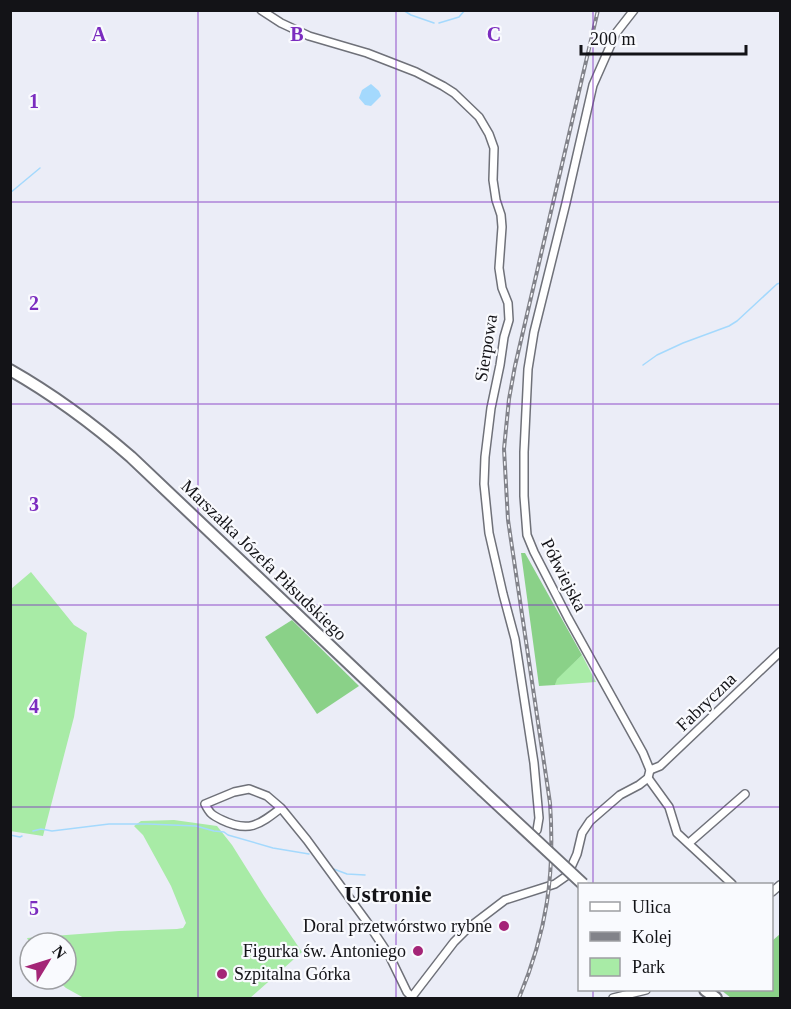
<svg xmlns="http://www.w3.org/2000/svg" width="791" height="1009" viewBox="0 0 791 1009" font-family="'Times New Roman',serif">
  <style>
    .green { fill: #a8eba6 }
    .forest { fill: #8ad188 }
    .water { fill: #a4d9fd }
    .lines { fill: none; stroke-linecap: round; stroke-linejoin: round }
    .stream { stroke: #a4d9fd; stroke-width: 1.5 }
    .minor-casing { stroke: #6f7179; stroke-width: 10 }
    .highway-casing { stroke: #6f7179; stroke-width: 14 }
    .minor { stroke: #fff; stroke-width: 7 }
    .highway { stroke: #fff; stroke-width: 10 }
    .rail-casing { stroke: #82838a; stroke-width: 4 }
    .rail { stroke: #f9fafe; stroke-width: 1.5; stroke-dasharray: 4.5; stroke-linecap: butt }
    .highway-bridge-casing { stroke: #6f7179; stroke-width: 14; stroke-linecap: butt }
    .highway-bridge { stroke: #fff; stroke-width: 10 }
    .grid { fill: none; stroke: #7b2cbf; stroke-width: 1.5; stroke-opacity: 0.55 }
    .poi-dot { fill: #a42577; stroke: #f9fafe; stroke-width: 2 }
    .labels { text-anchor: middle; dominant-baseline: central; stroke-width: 4.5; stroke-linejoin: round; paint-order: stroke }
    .street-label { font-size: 18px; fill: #131317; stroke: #f9fafe }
    .poi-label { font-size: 18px; fill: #131317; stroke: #f9fafe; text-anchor: end }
    .district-label { font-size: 24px; font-weight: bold; fill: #131317; stroke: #f9fafe }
    .grid-label { font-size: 20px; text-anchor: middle; font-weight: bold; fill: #7b2cbf; stroke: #f9fafe; stroke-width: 4.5; stroke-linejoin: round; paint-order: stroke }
  </style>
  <rect width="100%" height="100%" fill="#ebedf7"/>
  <!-- green -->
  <g class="green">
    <path d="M31,572L74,625L87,633L74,717L43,836L10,831L11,589Z"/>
    <path d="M582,655L596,682L555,685L556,679Z"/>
    <path d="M174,820L217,826L232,845L264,896L302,952L250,998H84L66,988L56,979H66V943L30,944L27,938L119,931L177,929L183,928L186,923L171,886L143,835L134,826L141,821Z"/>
  </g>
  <!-- forest -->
  <g class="forest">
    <path d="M521,553H525L582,655L557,679L555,685L539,686Z"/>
    <path d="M292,620L359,686L317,714L265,637Z"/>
    <path d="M780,934V998H731L721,990H772V941Z"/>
  </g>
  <!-- water -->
  <path class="water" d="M371,84L379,91L381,96L371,106L365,105L359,98L362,90Z"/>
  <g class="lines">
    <!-- stream -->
    <g class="stream">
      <path d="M403,10L411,15L434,23"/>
      <path d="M439,23L459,17L465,10"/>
      <path d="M10,193L40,168"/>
      <path d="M643,365L657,355L683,343L729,326L737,321L777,284L780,283"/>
      <path d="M33,831L41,829L52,831L109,824H148L196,826L214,831L224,832L228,835L273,848L309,854"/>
      <path d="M10,835L20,837L22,836"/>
      <path d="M331,868L347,874L365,875"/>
    </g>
    <!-- minor casing -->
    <g class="minor-casing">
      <g id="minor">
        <path d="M261,10L281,23L309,36L367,53L416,72L443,86L454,93L479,117L489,134L494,148L493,180L496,200L501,215L502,227L499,268L502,288L508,303L509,320L504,337L500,365L491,408L485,457L484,484L489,533L503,594L515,639L534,763L539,818L537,830"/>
        <path d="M650,770L660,766L780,652"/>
        <path d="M648,778L669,807L677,833L732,884"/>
        <path d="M281,808C259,825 249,833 222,820C212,815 210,814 205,804L234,792L249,789L267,796L281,808L307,840L367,922L389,955L407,992L412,997"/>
        <path d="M689,843L745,794"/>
        <path d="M772,892L780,885"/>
        <path d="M411,998L454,942L467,929L505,900L555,884L565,877L568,874L577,854L582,833L590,821L620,795L639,785L648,778L650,770L643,753L568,618L534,552L527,535L524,496V452L528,369L534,332L566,203L593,85L616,33L634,10"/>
        <path d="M613,998L646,990"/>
      </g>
    </g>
    <!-- highway casing -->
    <g class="highway-casing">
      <g id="highway">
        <path d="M10,370C54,395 93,424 131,457L482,790"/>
        <path d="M705,990L716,998"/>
      </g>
    </g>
    <!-- minor -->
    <use href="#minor" class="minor"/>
    <!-- highway -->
    <use href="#highway" class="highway"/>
    <!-- rail casing -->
    <g class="rail-casing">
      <path id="rail" d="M519,998C547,931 555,875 550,803L508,520L504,449L509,399L515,366L598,10"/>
    </g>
    <!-- rail -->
    <use href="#rail" class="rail"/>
    <!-- highway-bridge casing -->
    <g class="highway-bridge-casing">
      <path id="highway-bridge" d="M482,790L583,884"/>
    </g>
    <!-- highway-bridge -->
    <use href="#highway-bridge" class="highway-bridge"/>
  </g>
  <!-- grid -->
  <path class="grid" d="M198,10V998M396,10V998M593,10V884M10,202H780M10,404H780M10,605H780M10,807H780M593,990V998"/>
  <!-- markers -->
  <g class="poi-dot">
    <circle cx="504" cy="926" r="6"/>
    <circle cx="418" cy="951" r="6"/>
    <circle cx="222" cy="974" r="6"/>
  </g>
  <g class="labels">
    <!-- street labels -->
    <g class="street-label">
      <text transform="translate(486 348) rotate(-81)">Sierpowa</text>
      <text transform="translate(264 560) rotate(44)">Marszałka Józefa Piłsudskiego</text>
      <text transform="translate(564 575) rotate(63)">Półwiejska</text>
      <text transform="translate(706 702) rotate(-44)">Fabryczna</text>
    </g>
    <!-- poi labels -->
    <g class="poi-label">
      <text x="492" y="926">Doral przetwórstwo rybne</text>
      <text x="406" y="951">Figurka św. Antoniego</text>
      <text x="234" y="974" text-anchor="start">Szpitalna Górka</text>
    </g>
    <!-- district labels -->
    <g class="district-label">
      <text x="388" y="894">Ustronie</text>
    </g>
  </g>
  <g class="grid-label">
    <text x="99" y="41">A</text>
    <text x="297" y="41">B</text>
    <text x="494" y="41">C</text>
    <text x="34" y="108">1</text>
    <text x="34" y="310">2</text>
    <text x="34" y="511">3</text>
    <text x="34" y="713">4</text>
    <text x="34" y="915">5</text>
  </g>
  <!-- border -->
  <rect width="791" height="1009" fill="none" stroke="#131317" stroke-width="24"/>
  <!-- legend -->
  <rect x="578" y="883" width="195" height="108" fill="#f9fafe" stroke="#9d9ea2" stroke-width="1.5"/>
  <rect x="590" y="902" width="30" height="9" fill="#ffffff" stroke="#9d9ea2" stroke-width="1.5"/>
  <text x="632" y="913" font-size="18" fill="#131317">Ulica</text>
  <rect x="590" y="932" width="30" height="9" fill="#82838a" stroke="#9d9ea2" stroke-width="1.5"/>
  <text x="632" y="943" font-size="18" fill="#131317">Kolej</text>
  <rect x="590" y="958" width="30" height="18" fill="#a8eba6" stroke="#9d9ea2" stroke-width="1.5"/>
  <text x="632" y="973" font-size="18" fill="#131317">Park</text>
  <!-- north arrow -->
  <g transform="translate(48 961) rotate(52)"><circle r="28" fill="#f9fafe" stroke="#9d9ea2" stroke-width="1.5"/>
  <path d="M0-4.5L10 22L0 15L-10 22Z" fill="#a42577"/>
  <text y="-9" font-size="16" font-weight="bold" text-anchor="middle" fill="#131317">N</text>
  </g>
  <!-- scale -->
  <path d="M581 45v9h165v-9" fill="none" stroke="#131317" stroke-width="3"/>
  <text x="590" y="45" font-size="18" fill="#131317" stroke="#f9fafe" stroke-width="4.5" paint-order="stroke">200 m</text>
</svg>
